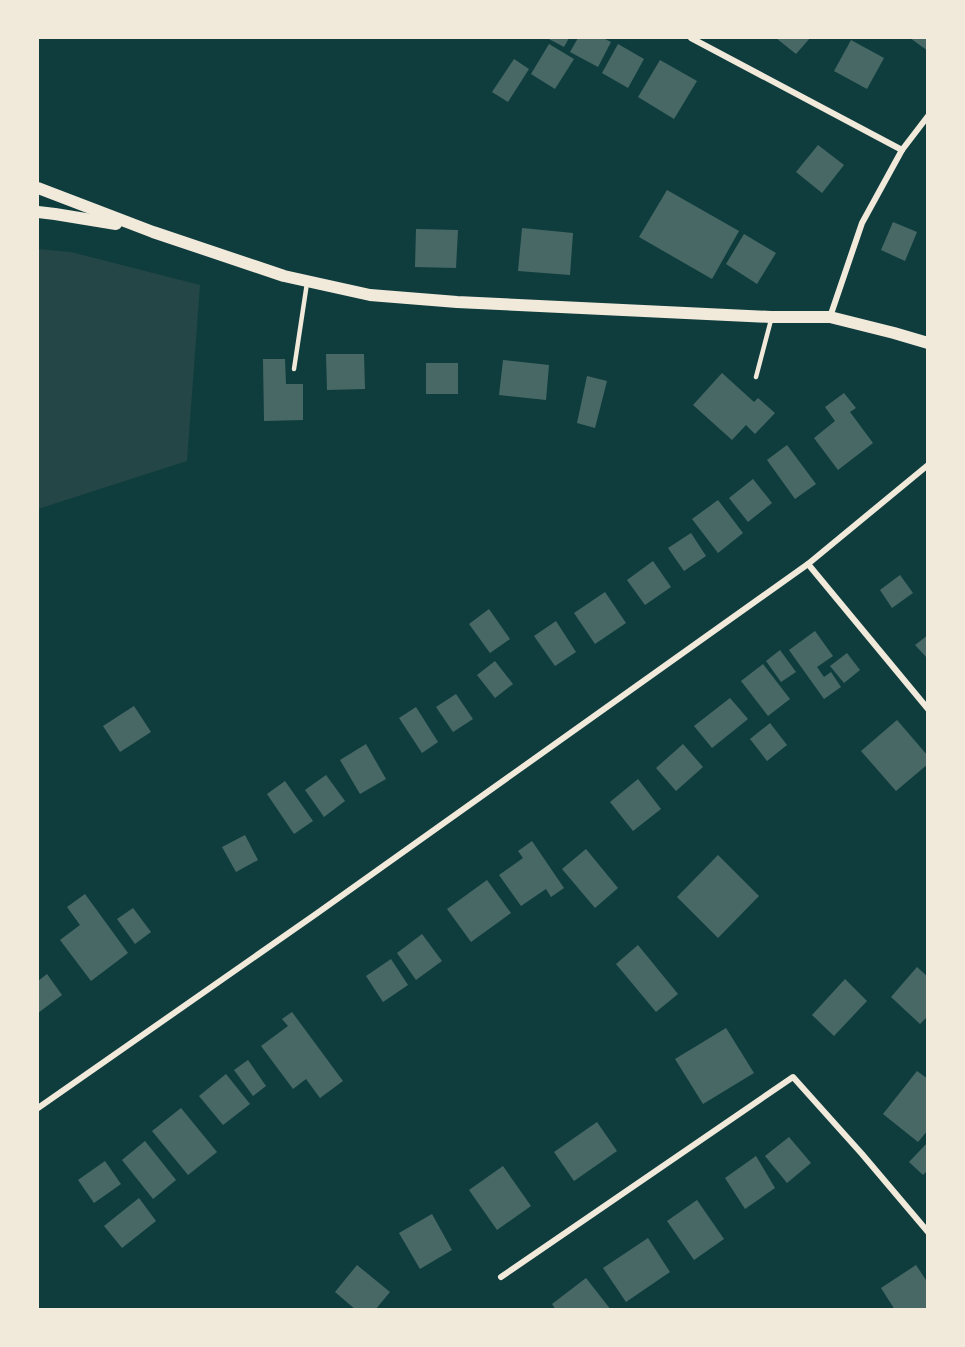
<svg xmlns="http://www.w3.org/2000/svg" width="965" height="1347" viewBox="0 0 965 1347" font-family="Arial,sans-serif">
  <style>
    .green { fill: #244646 }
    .building { fill: #486865 }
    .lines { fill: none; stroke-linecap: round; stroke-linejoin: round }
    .service { stroke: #f1e9da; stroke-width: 4.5 }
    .minor { stroke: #f1e9da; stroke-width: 6 }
    .secondary { stroke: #f1e9da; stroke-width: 12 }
  </style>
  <rect width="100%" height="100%" fill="#0f3d3e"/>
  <!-- green -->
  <path class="green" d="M38,249L71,252L200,285L187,461L38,509Z"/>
  <!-- building -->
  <g class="building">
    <path d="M547,38H569L564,47Z"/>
    <path d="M578,38H603L611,42L598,67L570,52Z"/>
    <path d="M776,38H810L796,54Z"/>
    <path d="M910,38H928V51Z"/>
    <path d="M851,40L884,58L867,89L834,71Z"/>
    <path d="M549,44L574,59L555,89L531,74Z"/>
    <path d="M618,44L644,59L628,88L602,73Z"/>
    <path d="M514,59L529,69L508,102L492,92Z"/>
    <path d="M660,60L697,81L674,119L638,97Z"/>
    <path d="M818,145L844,165L822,193L796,172Z"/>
    <path d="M667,190L739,231L712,279L639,237Z"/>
    <path d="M893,222L917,232L905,261L881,250Z"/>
    <path d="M522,228L573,233L570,275L518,271Z"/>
    <path d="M416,229L458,230L456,268L415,267Z"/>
    <path d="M744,234L776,253L757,284L726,264Z"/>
    <path d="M326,354H364L365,389L327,390Z"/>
    <path d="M263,359H285L286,384H303V420L264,421Z"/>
    <path d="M503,360L549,365L546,400L499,395Z"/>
    <rect x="426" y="363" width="32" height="31"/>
    <path d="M722,373L754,402L758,398L775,413L755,434L746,425L732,440L693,405Z"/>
    <path d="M587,376L607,381L595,428L577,423Z"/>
    <path d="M844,393L856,408L850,412L873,443L838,470L814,438L835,421L825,407Z"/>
    <path d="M787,445L816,484L795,499L767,460Z"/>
    <path d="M753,479L772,503L748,522L729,498Z"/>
    <path d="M718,500L743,533L718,553L692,519Z"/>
    <path d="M691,533L706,556L684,571L668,548Z"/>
    <path d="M653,561L671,587L645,605L627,580Z"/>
    <path d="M900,575L913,593L892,608L880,590Z"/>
    <path d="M605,592L626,623L595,644L574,613Z"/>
    <path d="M489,609L510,639L490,653L469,624Z"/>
    <path d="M556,621L576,652L555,666L534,636Z"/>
    <path d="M815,631L833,656L817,667L824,677L831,672L841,687L824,699L789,650Z"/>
    <path d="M928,635V659L915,645Z"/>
    <path d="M780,650L796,672L781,682L766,661Z"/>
    <path d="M847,653L860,670L844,683L830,666Z"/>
    <path d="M495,661L513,684L495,698L477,675Z"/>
    <path d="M763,664L790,699L768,716L741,681Z"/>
    <path d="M456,694L473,719L453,732L436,707Z"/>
    <path d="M730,698L748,719L712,748L694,726Z"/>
    <path d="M134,706L151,732L120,752L103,726Z"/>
    <path d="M416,707L438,742L422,753L399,718Z"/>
    <path d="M897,720L928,756V764L896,791L861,751Z"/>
    <path d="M770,723L787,745L767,761L750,739Z"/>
    <path d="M366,744L386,779L360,794L340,760Z"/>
    <path d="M683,744L703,767L676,791L656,768Z"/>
    <path d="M326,775L345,801L324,817L305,790Z"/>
    <path d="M638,779L661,809L633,831L610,802Z"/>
    <path d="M285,781L313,821L294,834L267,794Z"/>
    <path d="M245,835L258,860L236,872L222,847Z"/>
    <path d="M532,841L564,888L551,897L546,889L521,906L499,875L523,858L518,851Z"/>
    <path d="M586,849L618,888L595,908L562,869Z"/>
    <path d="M718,855L759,896L718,938L677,897Z"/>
    <path d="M487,880L511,913L471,942L447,909Z"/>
    <path d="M85,894L128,953L91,981L60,940L80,925L67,907Z"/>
    <path d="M133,908L151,932L135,944L117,919Z"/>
    <path d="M422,934L442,961L416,980L397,953Z"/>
    <path d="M638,945L678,994L656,1012L616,964Z"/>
    <path d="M391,959L408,985L383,1002L366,976Z"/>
    <path d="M917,967L928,977V1016L920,1024L891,997Z"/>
    <path d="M47,974L62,995L38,1013V981Z"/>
    <path d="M845,979L867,1001L834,1036L812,1015Z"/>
    <path d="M292,1012L343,1081L320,1098L306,1079L293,1089L261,1046L288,1026L282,1019Z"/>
    <path d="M726,1028L754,1073L703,1104L675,1059Z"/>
    <path d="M248,1060L266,1086L253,1096L234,1070Z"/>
    <path d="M917,1071L928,1079V1130L918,1142L883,1114Z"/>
    <path d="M226,1074L250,1104L223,1125L199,1096Z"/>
    <path d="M181,1108L217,1152L188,1175L152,1131Z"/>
    <path d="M597,1122L617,1151L574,1181L554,1152Z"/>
    <path d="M789,1137L811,1163L787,1183L765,1156Z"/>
    <path d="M145,1141L176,1180L153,1199L122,1160Z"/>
    <path d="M928,1142V1170L923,1175L909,1162Z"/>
    <path d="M756,1156L775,1188L745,1209L725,1178Z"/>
    <path d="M105,1161L121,1184L94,1203L78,1180Z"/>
    <path d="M503,1166L531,1206L497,1230L469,1190Z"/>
    <path d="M139,1198L156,1221L122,1248L104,1226Z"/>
    <path d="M697,1200L724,1239L694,1260L667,1221Z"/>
    <path d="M432,1214L452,1250L420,1269L399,1233Z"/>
    <path d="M648,1238L670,1272L626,1302L603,1268Z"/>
    <path d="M357,1265L390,1292L375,1310H356L335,1292Z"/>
    <path d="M916,1265L928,1283V1307L924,1310H895L881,1288Z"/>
    <path d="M586,1278L611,1310H556L552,1304Z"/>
  </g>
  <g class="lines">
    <!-- service -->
    <g class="service">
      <path d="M294,369L307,283"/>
      <path d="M756,377L771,320"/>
    </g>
    <!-- minor -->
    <g class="minor">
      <path d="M691,38L902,150"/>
      <path d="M830,317L862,223L902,150L928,116"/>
      <path d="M808,564L928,709"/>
      <path d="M38,1108L316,914L808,564L928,465"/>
      <path d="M501,1277L793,1077L862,1154L928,1232"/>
    </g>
    <!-- secondary -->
    <g class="secondary">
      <path d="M38,188L153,232L284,276L370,295L457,302L771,317H830L894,333L928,343"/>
      <path d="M38,212L55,214L116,224"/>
    </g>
  </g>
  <!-- border -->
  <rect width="965" height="1347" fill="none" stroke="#f1e9da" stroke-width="78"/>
</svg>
